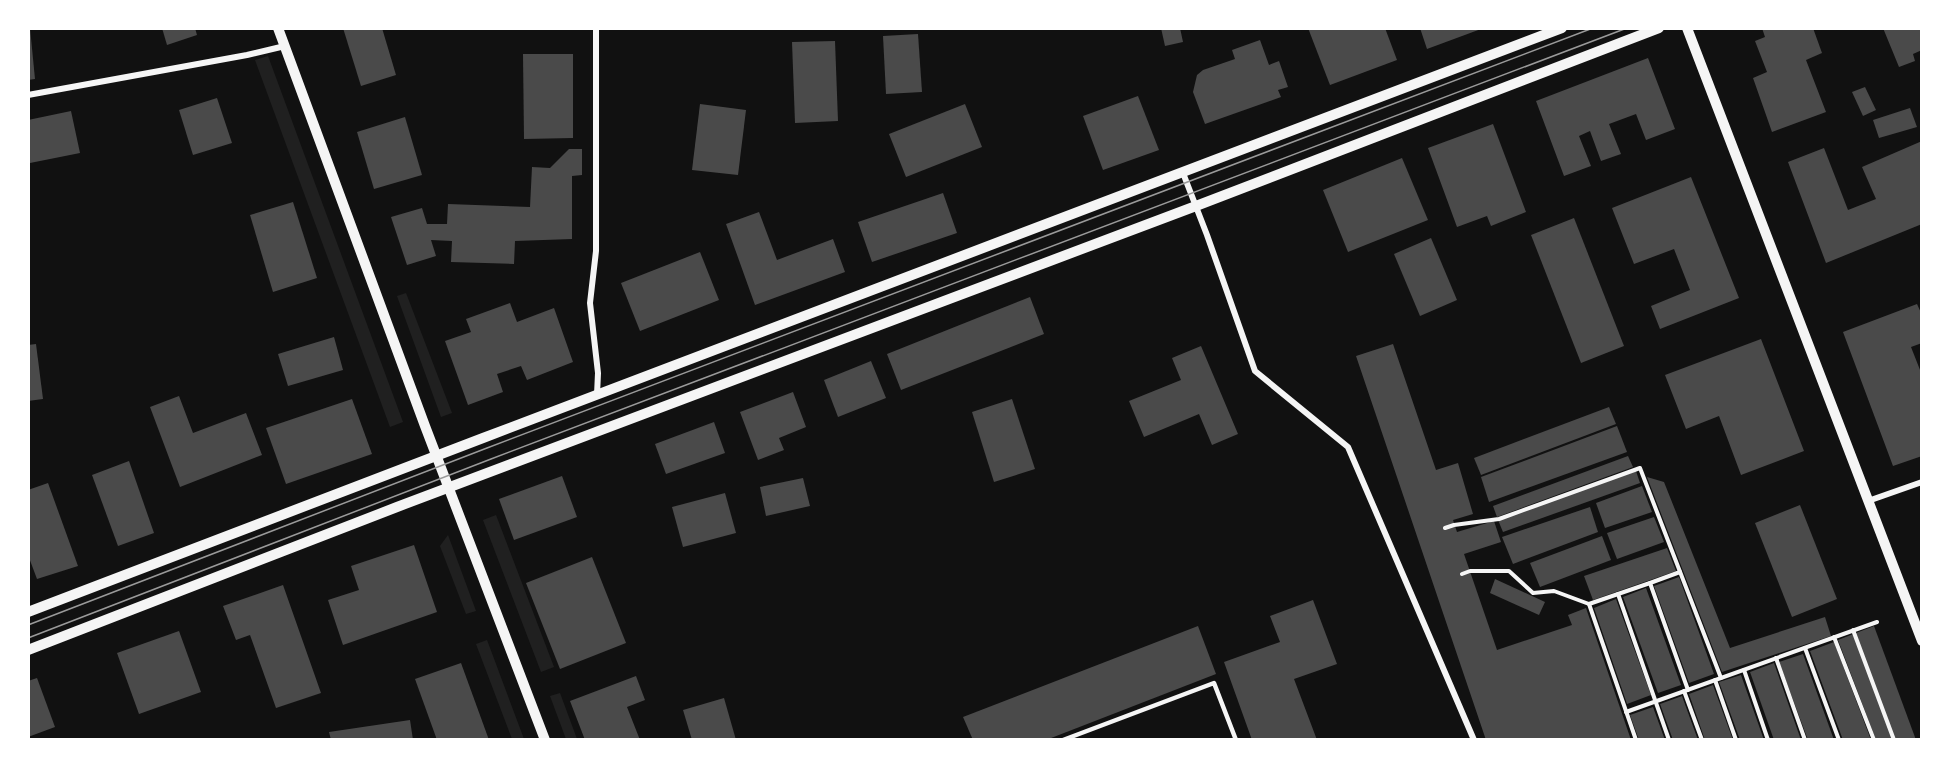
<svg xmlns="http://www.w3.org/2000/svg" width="1950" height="768" viewBox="0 0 1950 768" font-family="'Roboto Condensed',sans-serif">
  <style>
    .green { fill: #202020 }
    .building { fill: #4a4a4a }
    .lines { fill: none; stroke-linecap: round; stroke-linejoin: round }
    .path { stroke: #f5f5f5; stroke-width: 4 }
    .service { stroke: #f5f5f5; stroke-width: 4.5 }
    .minor { stroke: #f5f5f5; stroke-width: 6 }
    .tertiary { stroke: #f5f5f5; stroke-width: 10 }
    .tram { stroke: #9a9a9a; stroke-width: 1.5 }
  </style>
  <rect width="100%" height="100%" fill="#111"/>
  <!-- green -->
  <g class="green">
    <path d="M268,56L403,422L390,427L255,60Z"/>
    <path d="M406,293L452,413L441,417L397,296Z"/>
    <path d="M496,515L554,667L541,672L483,520Z"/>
    <path d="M448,535L476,611L466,614L440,546Z"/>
    <path d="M487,640L524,739H512L476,644Z"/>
    <path d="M560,693L577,739H566L550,696Z"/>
  </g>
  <!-- building -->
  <g class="building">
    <path d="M28,28H30L35,79L28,80Z"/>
    <path d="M162,28H195L197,35L167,45Z"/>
    <path d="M343,28H382L396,75L361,86Z"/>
    <path d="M1161,28H1180L1183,42L1165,46Z"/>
    <path d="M1308,28H1385L1397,60L1330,85Z"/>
    <path d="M1420,28H1481V29L1427,49Z"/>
    <path d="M1762,28H1813L1822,53L1806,60L1826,112L1772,132L1753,78L1767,72L1755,41L1765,37Z"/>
    <path d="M1883,28H1922V50L1913,54L1915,61L1899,67Z"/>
    <path d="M918,34L922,92L886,94L883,36Z"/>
    <path d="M1260,40L1269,65L1279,61L1288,87L1278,90L1281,97L1205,124L1193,92L1197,75L1203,70L1235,59L1232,50Z"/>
    <path d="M835,41L838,121L795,123L792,42Z"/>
    <path d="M523,54H573V138L524,139Z"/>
    <path d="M1648,58L1675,129L1646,140L1636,114L1609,124L1621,154L1601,161L1590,131L1579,136L1591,166L1564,176L1536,101Z"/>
    <path d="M1865,87L1876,110L1863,116L1852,92Z"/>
    <path d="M1138,96L1159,150L1103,170L1083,116Z"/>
    <path d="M217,98L232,143L193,155L179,110Z"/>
    <path d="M700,104L746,110L738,175L692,170Z"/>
    <path d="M965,104L982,147L906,177L889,134Z"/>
    <path d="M1910,108L1917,127L1879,138L1873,120Z"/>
    <path d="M71,111L80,153L30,163L28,154V120Z"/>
    <path d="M405,117L422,175L374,189L357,132Z"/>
    <path d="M1493,124L1526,212L1491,226L1487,216L1457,227L1428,148Z"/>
    <path d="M1922,141V224L1826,263L1788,162L1824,148L1848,210L1876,199L1862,167Z"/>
    <path d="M569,149H582V175L572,176V239L515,241L514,264L451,262L452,241L431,240L436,256L407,265L391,217L422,208L427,224H447L448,204L530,207L532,167L550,168Z"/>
    <path d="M1402,158L1428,220L1348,252L1323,190Z"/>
    <path d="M1691,177L1739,298L1660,329L1651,306L1690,290L1674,249L1634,264L1612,208Z"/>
    <path d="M943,193L957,233L872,262L858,222Z"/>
    <path d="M293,202L317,278L273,292L250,215Z"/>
    <path d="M759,212L777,260L833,239L845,272L755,305L726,224Z"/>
    <path d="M1574,218L1624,346L1581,363L1531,235Z"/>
    <path d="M1431,238L1457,300L1420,316L1394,254Z"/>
    <path d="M700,252L719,300L640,331L621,283Z"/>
    <path d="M1030,297L1044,334L901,390L887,354Z"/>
    <path d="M510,303L517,322L554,308L573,362L527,380L521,366L497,374L503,392L468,405L445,341L471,332L466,319Z"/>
    <path d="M1917,304L1922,315V343L1911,347L1922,375V456L1893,466L1843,332Z"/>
    <path d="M334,337L343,370L288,386L278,354Z"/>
    <path d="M1761,339L1804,451L1741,475L1719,416L1686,429L1665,375Z"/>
    <path d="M36,344L43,399L28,401V345Z"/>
    <path d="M1393,344L1436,470L1458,463L1473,514L1453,520L1457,532L1494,521L1501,542L1464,554L1497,650L1572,625L1568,615L1586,608L1631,740H1486L1356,356Z"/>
    <path d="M1201,346L1238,434L1212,445L1199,414L1144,437L1129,401L1181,380L1172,358Z"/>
    <path d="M871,361L886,398L838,417L824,380Z"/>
    <path d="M793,392L806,427L779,438L784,450L758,460L740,412Z"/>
    <path d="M179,396L193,433L246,413L262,455L180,487L150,407Z"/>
    <path d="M352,399L372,454L286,484L266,428Z"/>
    <path d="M1012,399L1035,469L994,482L972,412Z"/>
    <path d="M1609,407L1616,424L1481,475L1474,458Z"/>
    <path d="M714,422L725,453L666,474L655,444Z"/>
    <path d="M1617,426L1627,452L1489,502L1481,477Z"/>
    <path d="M1628,456L1633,467L1497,517L1493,506Z"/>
    <path d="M129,461L154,533L118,546L92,475Z"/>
    <path d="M1636,471L1640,483L1503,532L1498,520Z"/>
    <path d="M562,476L577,517L514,540L499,499Z"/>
    <path d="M1647,477L1664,482L1730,648L1825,617L1831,636L1722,672Z"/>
    <path d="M803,478L810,506L766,516L760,487Z"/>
    <path d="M48,483L78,566L37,579L28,555V490Z"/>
    <path d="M1642,486L1652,512L1605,528L1596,503Z"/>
    <path d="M725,493L736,533L683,547L672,507Z"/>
    <path d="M1800,505L1837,599L1792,617L1755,523Z"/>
    <path d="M1590,507L1598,532L1513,564L1502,537Z"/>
    <path d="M1654,517L1664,542L1617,559L1607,533Z"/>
    <path d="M1602,536L1611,560L1540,587L1530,563Z"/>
    <path d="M414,545L437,612L343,645L328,600L359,590L351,566Z"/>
    <path d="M1667,548L1676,571L1593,600L1584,576Z"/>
    <path d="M592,557L626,643L560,669L526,583Z"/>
    <path d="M1679,577L1714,674L1689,683L1654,586Z"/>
    <path d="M1495,579L1545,602L1539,615L1490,593Z"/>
    <path d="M283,585L321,693L276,708L250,635L236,640L223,606Z"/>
    <path d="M1646,588L1681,685L1658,693L1623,597Z"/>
    <path d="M1616,599L1651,695L1627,704L1594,608Z"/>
    <path d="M1313,600L1337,664L1294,679L1317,740H1252L1224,662L1280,642L1270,616Z"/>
    <path d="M1198,626L1216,674L1046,740H973L963,717Z"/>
    <path d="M1874,626L1916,740H1876L1838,640Z"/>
    <path d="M179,631L201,692L139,714L117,653Z"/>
    <path d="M1834,642L1871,740H1843L1810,651Z"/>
    <path d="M1803,654L1834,740H1808L1779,662Z"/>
    <path d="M461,663L489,740H437L415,679Z"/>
    <path d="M1774,663L1801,740H1774L1750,672Z"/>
    <path d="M1741,675L1764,740H1740L1719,682Z"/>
    <path d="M636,676L645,700L627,707L640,740H585L570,701Z"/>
    <path d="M37,678L55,727L28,737V681Z"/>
    <path d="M1713,685L1733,740H1705L1689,694Z"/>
    <path d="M1682,696L1698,740H1673L1660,704Z"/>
    <path d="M724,698L736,740H692L683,710Z"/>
    <path d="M1653,707L1665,740H1639L1630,715Z"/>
    <path d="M410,720L413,740H331L329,732Z"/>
  </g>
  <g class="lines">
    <!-- path -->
    <g class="path">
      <path d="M1445,528L1454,525L1499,519L1640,468L1721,678"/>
      <path d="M1462,574L1470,571H1509L1533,593L1554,591L1589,604L1636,740"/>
      <path d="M1650,583L1680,572"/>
      <path d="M1618,594L1669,740"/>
      <path d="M1589,604L1650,583L1688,690"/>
      <path d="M1853,630L1894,740"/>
      <path d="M1834,637L1874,740"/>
      <path d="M1805,648L1839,740"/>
      <path d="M1776,658L1805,740"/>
      <path d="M1744,670L1768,740"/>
      <path d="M1715,680L1736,740"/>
      <path d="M1684,691L1702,740"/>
      <path d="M1626,712L1877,622"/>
    </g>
    <!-- service -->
    <path class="service" d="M1063,740L1214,683L1236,740"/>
    <!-- minor -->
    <g class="minor">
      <path d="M596,28V251L590,303L598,373L597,395"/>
      <path d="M28,95L247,55L285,46"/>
      <path d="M1183,173L1207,235L1255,371L1348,447L1474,740"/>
      <path d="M1868,501L1922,482"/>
    </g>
    <!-- tertiary -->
    <g class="tertiary">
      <path d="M278,28L425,426L545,740"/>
      <path d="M1687,28L1922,641"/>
      <path d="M28,612L483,438L1562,28"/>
      <path d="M28,650L397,507L1196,206L1659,28"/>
    </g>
    <!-- tram -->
    <g class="tram">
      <path d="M28,625L487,448L1593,28"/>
      <path d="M28,638L491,459L1627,28"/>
    </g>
  </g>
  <!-- border -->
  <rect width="1950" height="768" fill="none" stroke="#ffffff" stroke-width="60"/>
</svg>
